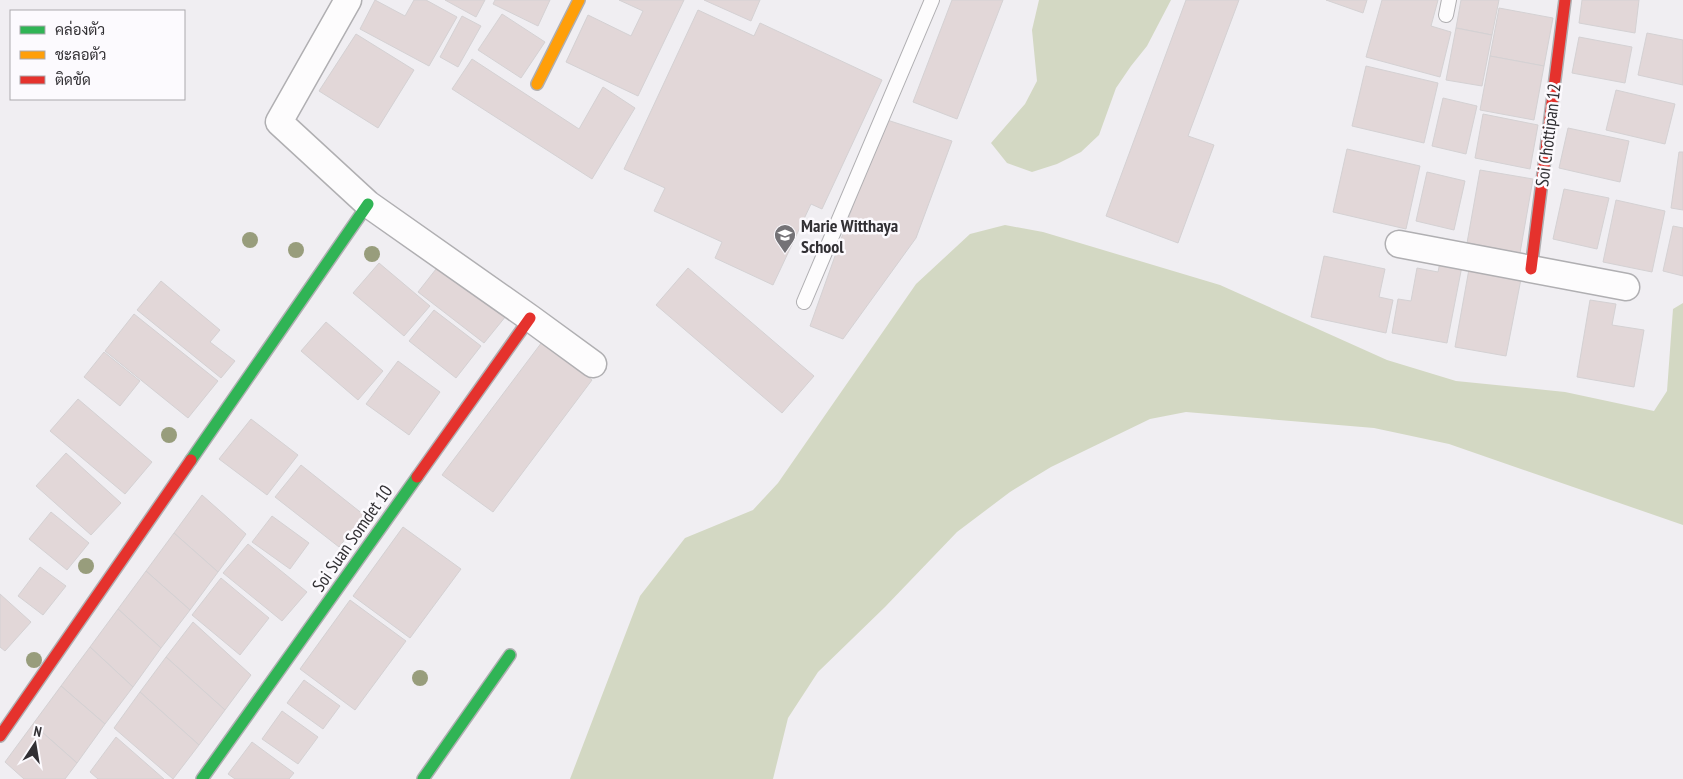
<svg xmlns="http://www.w3.org/2000/svg" width="1683" height="779" viewBox="0 0 1683 779" font-family="'PT Sans Narrow',Sarabun,sans-serif">
  <style>
    .forest { fill: #d3d8c3 }
    .building { fill: #e2d7d8; stroke: #d4d1d3 }
    .lines { fill: none; stroke-linecap: round; stroke-linejoin: round }
    .lane-casing { stroke: #b0afb2; stroke-width: 16 }
    .street-casing { stroke: #b0afb2; stroke-width: 29 }
    .fast-casing { stroke: #b0afb2; stroke-width: 14 }
    .slow-casing { stroke: #b0afb2; stroke-width: 14 }
    .jam-casing { stroke: #b0afb2; stroke-width: 14 }
    .lane { stroke: #fdfcfd; stroke-width: 14 }
    .street { stroke: #fdfcfd; stroke-width: 26 }
    .fast { stroke: #30b455; stroke-width: 11 }
    .slow { stroke: #ff9f0a; stroke-width: 11 }
    .jam { stroke: #e5322d; stroke-width: 11 }
    .tree { fill: #989d7c }
    .labels { text-anchor: middle; dominant-baseline: central; stroke-width: 5; stroke-linejoin: round; paint-order: stroke }
    .street-label { font-size: 18px; fill: #323034; stroke: #fcfafe }
    .poi-label { font-size: 18px; font-weight: bold; fill: #323034; stroke: #fcfafe; text-anchor: start }
  </style>
  <rect width="100%" height="100%" fill="#f0eef2"/>
  <!-- forest -->
  <g class="forest">
    <path d="M1039,0H1171L1147,46L1131,66L1116,88L1099,135L1081,152L1057,164L1032,172L1007,163L991,143L1025,104L1037,81L1032,30Z"/>
    <path d="M1005,225L1043,232L1220,285L1387,360L1456,381L1565,392L1654,411L1667,391L1673,309L1683,303V525L1449,444L1374,428L1186,412L1150,419L1051,467L1010,492L957,532L885,607L818,672L788,718L773,779H570L640,596L685,538L753,510L778,483L916,284L970,234Z"/>
  </g>
  <!-- building -->
  <g class="building">
    <path d="M375,0L405,16L414,0H426L457,17L429,66L360,29Z"/>
    <path d="M445,0H485L476,17Z"/>
    <path d="M495,0H550L538,26L493,4Z"/>
    <path d="M619,0H684L638,96L566,62L588,15L631,36L643,11Z"/>
    <path d="M704,0H760L751,21Z"/>
    <path d="M952,0H1003L957,119L913,102Z"/>
    <path d="M1186,0H1239L1188,136L1214,145L1178,243L1106,216Z"/>
    <path d="M1326,0H1367L1363,13Z"/>
    <path d="M1382,0H1438L1431,26L1451,32L1440,77L1366,57Z"/>
    <path d="M1461,0H1499L1492,35L1456,28Z"/>
    <path d="M1582,0H1639L1635,33L1579,23Z"/>
    <path d="M1499,8L1553,18L1544,66L1490,56Z"/>
    <path d="M698,10L754,36L760,23L882,80L822,209L811,204L773,285L715,258L722,242L654,211L665,188L624,169Z"/>
    <path d="M502,14L545,42L521,78L478,50Z"/>
    <path d="M462,16L481,26L458,67L440,57Z"/>
    <path d="M1456,28L1492,35L1482,86L1446,80Z"/>
    <path d="M1647,33L1683,40V85L1638,75Z"/>
    <path d="M356,34L414,70L378,128L319,91Z"/>
    <path d="M1579,37L1632,47L1625,83L1572,73Z"/>
    <path d="M1490,56L1544,66L1534,120L1480,110Z"/>
    <path d="M472,59L579,129L603,87L635,108L592,179L452,89Z"/>
    <path d="M1366,66L1438,83L1424,143L1352,126Z"/>
    <path d="M1616,90L1675,104L1665,144L1606,130Z"/>
    <path d="M1443,98L1477,106L1466,154L1432,146Z"/>
    <path d="M1483,114L1538,125L1530,169L1475,158Z"/>
    <path d="M884,119L952,141L916,238L843,339L810,326Z"/>
    <path d="M1568,128L1629,141L1620,182L1559,168Z"/>
    <path d="M1347,149L1420,166L1406,229L1333,212Z"/>
    <path d="M1679,152H1683V210L1671,208Z"/>
    <path d="M1480,170L1533,179L1520,253L1467,243Z"/>
    <path d="M1427,172L1465,181L1454,230L1416,221Z"/>
    <path d="M1564,189L1609,198L1597,249L1553,239Z"/>
    <path d="M1616,200L1665,211L1652,272L1603,262Z"/>
    <path d="M1673,226L1683,228V276L1663,271Z"/>
    <path d="M1324,256L1385,269L1379,297L1393,300L1386,333L1311,317Z"/>
    <path d="M1440,262L1462,266L1447,343L1392,333L1398,299L1411,301L1417,268L1438,272Z"/>
    <path d="M379,263L430,306L404,336L353,293Z"/>
    <path d="M440,264L506,316L484,343L418,292Z"/>
    <path d="M688,268L814,376L782,413L656,305Z"/>
    <path d="M1469,269L1521,279L1506,356L1455,347Z"/>
    <path d="M161,281L220,330L210,342L235,361L221,378L137,310Z"/>
    <path d="M1590,300L1616,304L1612,325L1644,330L1634,387L1577,377Z"/>
    <path d="M434,310L481,346L456,378L409,341Z"/>
    <path d="M134,314L218,381L188,418L105,351Z"/>
    <path d="M326,322L383,371L358,400L301,351Z"/>
    <path d="M542,342L592,380L493,512L442,475Z"/>
    <path d="M104,352L140,381L120,406L84,377Z"/>
    <path d="M398,361L440,392L409,435L366,404Z"/>
    <path d="M78,399L152,462L125,494L50,431Z"/>
    <path d="M251,419L298,455L267,495L219,459Z"/>
    <path d="M66,453L121,503L91,535L36,486Z"/>
    <path d="M301,465L364,515L339,547L275,497Z"/>
    <path d="M202,495L246,534L218,572L174,533Z"/>
    <path d="M51,512L89,543L67,570L29,539Z"/>
    <path d="M272,516L309,543L290,569L252,542Z"/>
    <path d="M403,527L461,569L410,638L353,596Z"/>
    <path d="M174,533L218,572L190,610L146,571Z"/>
    <path d="M248,544L307,592L282,621L223,573Z"/>
    <path d="M40,567L66,586L43,615L18,596Z"/>
    <path d="M146,571L190,610L161,648L118,609Z"/>
    <path d="M221,578L269,618L240,655L192,615Z"/>
    <path d="M0,594L31,622L5,651L0,647Z"/>
    <path d="M350,600L406,641L355,710L300,669Z"/>
    <path d="M118,609L161,648L133,687L90,647Z"/>
    <path d="M193,622L251,675L225,710L166,657Z"/>
    <path d="M90,647L133,687L105,724L61,686Z"/>
    <path d="M166,657L225,710L199,745L140,692Z"/>
    <path d="M304,680L340,706L323,729L287,703Z"/>
    <path d="M61,686L105,724L77,763L33,724Z"/>
    <path d="M140,692L199,745L173,779L114,728Z"/>
    <path d="M282,711L318,737L298,764L262,739Z"/>
    <path d="M33,724L77,763L65,779H24L5,762Z"/>
    <path d="M116,737L164,779H98L90,772Z"/>
    <path d="M252,742L294,773L289,779H235L228,774Z"/>
  </g>
  <g class="lines">
    <!-- lane casing -->
    <g class="lane-casing">
      <g id="lane">
        <path d="M1446,15L1449,0"/>
        <path d="M804,302L932,0"/>
      </g>
    </g>
    <!-- street casing -->
    <g class="street-casing">
      <g id="street">
        <path d="M348,0L279,122L368,204L530,318L593,364"/>
        <path d="M1399,244L1626,287"/>
      </g>
    </g>
    <!-- fast casing -->
    <g class="fast-casing">
      <g id="fast">
        <path d="M191,460L368,204"/>
        <path d="M202,779L417,477"/>
        <path d="M423,779L510,655"/>
      </g>
    </g>
    <!-- slow casing -->
    <g class="slow-casing">
      <path id="slow" d="M537,84L579,0"/>
    </g>
    <!-- jam casing -->
    <g class="jam-casing">
      <g id="jam">
        <path d="M1531,269L1565,0"/>
        <path d="M417,477L530,318"/>
        <path d="M0,736L191,460"/>
      </g>
    </g>
    <!-- lane -->
    <use href="#lane" class="lane"/>
    <!-- street -->
    <use href="#street" class="street"/>
    <!-- fast -->
    <use href="#fast" class="fast"/>
    <!-- slow -->
    <use href="#slow" class="slow"/>
    <!-- jam -->
    <use href="#jam" class="jam"/>
  </g>
  <!-- trees -->
  <g class="tree">
    <circle cx="250" cy="240" r="8"/>
    <circle cx="296" cy="250" r="8"/>
    <circle cx="372" cy="254" r="8"/>
    <circle cx="169" cy="435" r="8"/>
    <circle cx="86" cy="566" r="8"/>
    <circle cx="34" cy="660" r="8"/>
    <circle cx="420" cy="678" r="8"/>
  </g>
  <!-- icons -->
  <defs>
    <g id="school-pin" transform="scale(1.125)"><path d="M0 17L-7.5 6A9.5 9.5 0 1 1 7.5 6Z" fill="#747276" stroke="#fcfafe"/><path d="M0-5L7-2L0 1L-7-2ZM-4 1L0 2.5L4 1V4Q0 6-4 4Z" fill="#fff"/></g>
  </defs>
  <g fill-rule="evenodd">
    <use href="#school-pin" x="785" y="235"/>
  </g>
  <g class="labels">
    <!-- street labels -->
    <g class="street-label">
      <text transform="translate(1548 135) rotate(-83)">Soi Chottipan 12</text>
      <text transform="translate(352 538) rotate(-55)">Soi Suan Somdet 10</text>
    </g>
    <!-- poi labels -->
    <g class="poi-label">
      <text x="801" y="225">Marie Witthaya<tspan x="801" dy="21">School</tspan></text>
    </g>
  </g>
  <!-- legend -->
  <rect x="10" y="10" width="175" height="90" fill="#fcfafe" stroke="#aba9ad"/>
  <rect x="20" y="26" width="25" height="8" fill="#30b455" stroke="#aba9ad"/>
  <text x="55" y="35" font-size="15" fill="#323034">คล่องตัว</text>
  <rect x="20" y="51" width="25" height="8" fill="#ff9f0a" stroke="#aba9ad"/>
  <text x="55" y="60" font-size="15" fill="#323034">ชะลอตัว</text>
  <rect x="20" y="76" width="25" height="8" fill="#e5322d" stroke="#aba9ad"/>
  <text x="55" y="85" font-size="15" fill="#323034">ติดขัด</text>
  <!-- north arrow -->
  <g transform="translate(35 744) rotate(12)" stroke="#fcfafe" stroke-width="4" paint-order="stroke">
  <path d="M0-4L9 19L0 12L-9 19Z" fill="#323034"/>
  <text y="-8" font-size="14" font-weight="bold" text-anchor="middle" fill="#323034">N</text>
  </g>
</svg>
